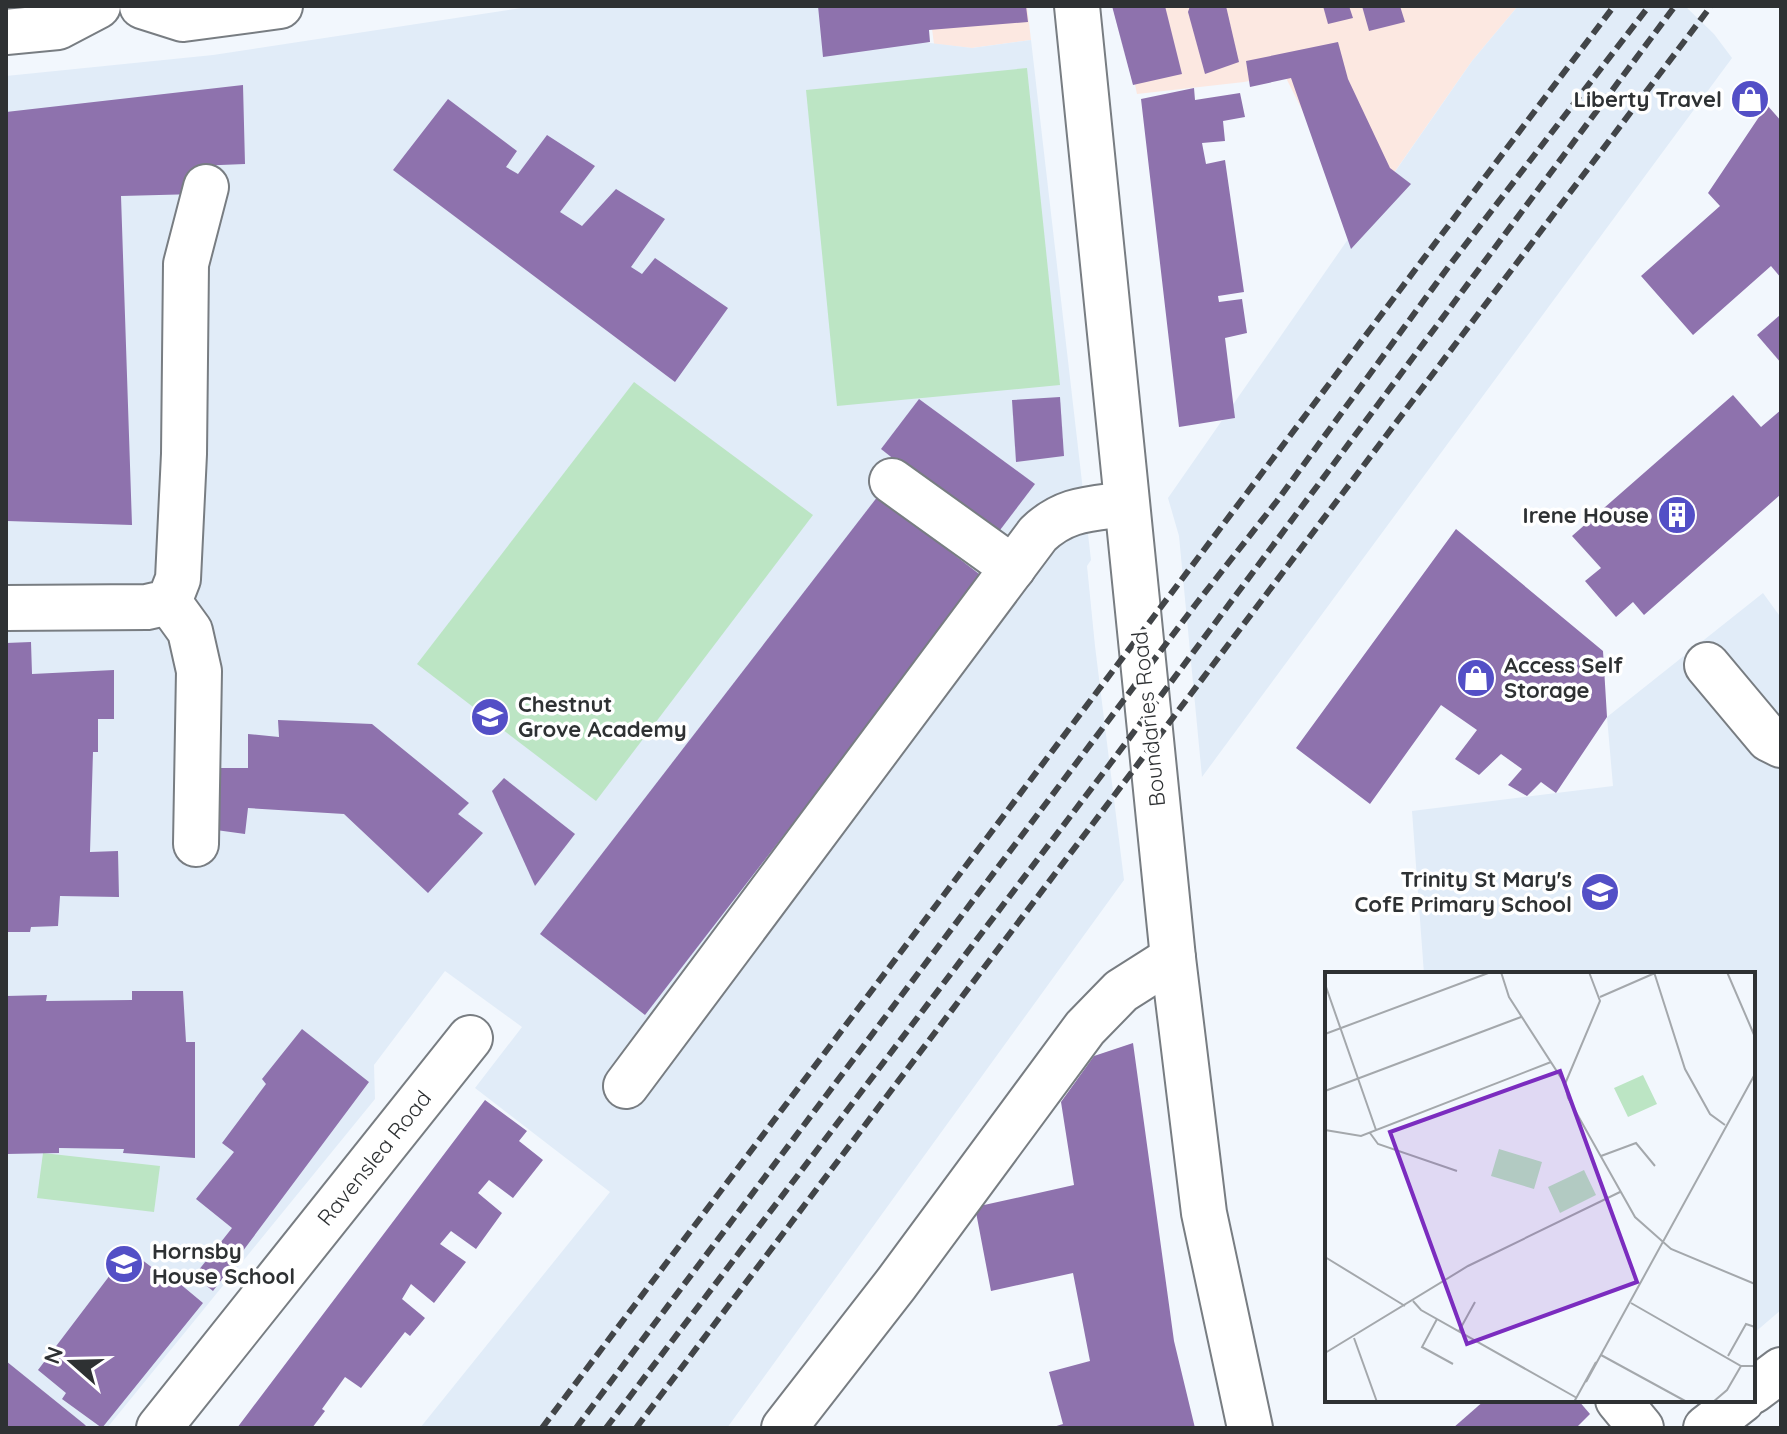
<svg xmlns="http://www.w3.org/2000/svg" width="1787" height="1434" viewBox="0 0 1787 1434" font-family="Quicksand,sans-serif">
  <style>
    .commercial { fill: #fce8e1 }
    .built { fill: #e1ecf8 }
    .green { fill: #bce5c4 }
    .building { fill: #8e72ad }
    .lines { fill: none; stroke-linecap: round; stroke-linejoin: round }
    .minor-casing { stroke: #787d82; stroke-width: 48 }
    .minor { stroke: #fff; stroke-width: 44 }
    .rail { stroke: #424548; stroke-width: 6; stroke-dasharray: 12 6; stroke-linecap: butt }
    .labels { text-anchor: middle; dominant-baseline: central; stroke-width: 7; stroke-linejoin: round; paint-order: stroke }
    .poi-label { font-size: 22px; font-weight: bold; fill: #2e3133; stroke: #fff; text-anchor: end }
    .street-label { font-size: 22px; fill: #2e3133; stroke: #fff }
    .inset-road { fill: none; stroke: #a4a8ac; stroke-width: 2 }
    .view { fill: #7b2cbf; fill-opacity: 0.15; stroke: #7b2cbf; stroke-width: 4 }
    .inset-edge { fill: none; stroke: #2e3133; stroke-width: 4 }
  </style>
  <rect width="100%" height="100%" fill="#f2f7fd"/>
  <!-- commercial -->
  <g class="commercial">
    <path d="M929,6H1027L1031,40L972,48L934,44Z"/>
    <path d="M1118,6H1518L1472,61L1359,223L1284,74L1244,82L1137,94Z"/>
  </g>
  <!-- built -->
  <g class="built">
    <path d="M535,6H820L897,39L972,48L1031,40L1091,560L1087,566L1095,646L1124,880L727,1428H420L610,1192L475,1088L522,1027L445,971L374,1065L375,1099L107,1428H6V76L213,55Z"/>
    <path d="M1518,6H1685L1714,34L1732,58L1202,777L1179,536L1168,498L1472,61Z"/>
    <path d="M1763,593L1779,615L1781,636V1310L1753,1334V974H1424L1412,811L1613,786L1607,717Z"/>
  </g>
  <!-- green -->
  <g class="green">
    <path d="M1027,68L1060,385L837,406L806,90Z"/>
    <path d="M634,382L813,515L596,801L417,664Z"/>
    <path d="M43,1153L160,1166L154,1212L37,1198Z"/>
  </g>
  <!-- building -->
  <g class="building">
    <path d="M818,6H1026L1028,22L929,30L930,42L823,57Z"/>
    <path d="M1112,6H1165L1182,74L1133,85Z"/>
    <path d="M1190,6H1226L1239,62L1205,74L1188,12Z"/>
    <path d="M1323,6H1349L1353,18L1328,24Z"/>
    <path d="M1362,6H1400L1405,22L1369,31Z"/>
    <path d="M1338,42L1348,79L1390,168L1411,184L1351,249L1291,78L1250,87L1246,61Z"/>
    <path d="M243,85L245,164L196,166L197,194L121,196L132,525L7,521L6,112Z"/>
    <path d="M1194,88L1195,100L1240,93L1245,117L1223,121L1225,141L1202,143L1206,164L1225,160L1244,292L1218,296L1219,302L1242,299L1247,333L1225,338L1235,418L1179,427L1141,99Z"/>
    <path d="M448,99L517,151L506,167L518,174L547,135L595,166L560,212L582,226L616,189L665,219L631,267L642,274L655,258L728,308L675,382L393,170Z"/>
    <path d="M1767,105L1781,121V278L1771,266L1693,335L1641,276L1720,206L1708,193Z"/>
    <path d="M1781,314V363L1757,335Z"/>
    <path d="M1733,395L1761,427L1781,410V494L1644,615L1633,602L1616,617L1585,581L1601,568L1572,536Z"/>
    <path d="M1060,397L1064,456L1016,462L1012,400Z"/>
    <path d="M919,399L1035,484L994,538L881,449Z"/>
    <path d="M878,496L983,577L645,1015L540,934Z"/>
    <path d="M1456,529L1603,651L1607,717L1556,793L1541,782L1527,796L1508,785L1522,769L1501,754L1479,775L1455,759L1477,730L1441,705L1370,804L1296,748Z"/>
    <path d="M31,642L32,674L114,670V719H98V752H93L90,852L118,851L119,897L60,896L58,926L31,927L30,932H6V643Z"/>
    <path d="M278,720L372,724L469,803L458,814L483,833L428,893L344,814L248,808L245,834L216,830L218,768H248V734L279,737Z"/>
    <path d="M504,778L575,834L535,886L492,791Z"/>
    <path d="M132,991H183L186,1042H195V1158L123,1153L124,1149L59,1148V1153L6,1154V996L47,995L46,1001L132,1000Z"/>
    <path d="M302,1029L369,1082L213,1291L194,1276L232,1228L196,1199L234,1152L222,1143L266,1084L262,1079Z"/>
    <path d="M1133,1043L1174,1341L1195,1428H1050L1063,1424L1049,1372L1090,1361L1073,1273L991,1291L975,1207L1074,1185L1061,1102L1094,1056Z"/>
    <path d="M485,1100L527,1131L519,1141L543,1160L513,1198L489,1180L478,1193L502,1213L476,1249L451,1231L440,1244L466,1262L434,1303L411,1284L402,1299L425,1318L410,1336L405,1332L361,1388L345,1377L322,1409L325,1411L312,1428H237Z"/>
    <path d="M129,1250L158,1272L161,1268L203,1303L102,1428L62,1399L66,1393L38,1370Z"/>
    <path d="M6,1361L84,1424L88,1428H6Z"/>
    <path d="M1485,1400H1578L1590,1414L1576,1428H1453Z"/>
  </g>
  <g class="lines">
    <!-- minor casing -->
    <g class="minor-casing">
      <g id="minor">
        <path d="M142,6L183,19L280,6"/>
        <path d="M1077,6L1173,958L1204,1213L1250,1428"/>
        <path d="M6,32L58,27L98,6"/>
        <path d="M892,481L1013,568"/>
        <path d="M169,602L190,631L199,671L196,844"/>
        <path d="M6,608L147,607L169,602L178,579L184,454L186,264L206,187"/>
        <path d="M1707,665L1769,739L1781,745"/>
        <path d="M626,1086L1038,534C1065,508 1091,509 1126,504"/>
        <path d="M1753,1391L1781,1370"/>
        <path d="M1618,1400L1641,1428"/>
        <path d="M159,1428L470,1038"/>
        <path d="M784,1428L896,1284L1085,1028L1121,991L1173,958"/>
        <path d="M1706,1428L1742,1400"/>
      </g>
    </g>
    <!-- minor -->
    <use href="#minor" class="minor"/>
    <!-- rail -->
    <g class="rail">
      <path d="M542,1428L1614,6"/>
      <path d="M576,1428L1196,604L1277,501L1449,266L1649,6"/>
      <path d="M606,1428L1110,764L1675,6"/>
      <path d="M636,1428L1711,6"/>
    </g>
  </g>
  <!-- icons -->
  <defs>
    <g id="shop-disc" transform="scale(2)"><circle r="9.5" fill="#534fc6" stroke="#fff"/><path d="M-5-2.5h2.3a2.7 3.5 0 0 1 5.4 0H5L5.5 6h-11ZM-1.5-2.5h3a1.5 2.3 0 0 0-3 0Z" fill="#fff"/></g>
    <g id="building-disc" transform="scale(2)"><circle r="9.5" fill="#534fc6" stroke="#fff"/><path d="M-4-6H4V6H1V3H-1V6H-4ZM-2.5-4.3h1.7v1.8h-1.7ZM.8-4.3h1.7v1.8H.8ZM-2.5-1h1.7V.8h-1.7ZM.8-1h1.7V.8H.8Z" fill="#fff"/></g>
    <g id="school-disc" transform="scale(2)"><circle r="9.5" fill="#534fc6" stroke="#fff"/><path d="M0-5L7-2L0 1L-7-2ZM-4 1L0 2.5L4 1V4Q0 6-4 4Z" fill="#fff"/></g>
  </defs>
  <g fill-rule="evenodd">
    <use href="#shop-disc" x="1750" y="99"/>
    <use href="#building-disc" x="1677" y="515"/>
    <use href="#shop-disc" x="1476" y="678"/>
    <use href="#school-disc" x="490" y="717"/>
    <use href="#school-disc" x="1600" y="892"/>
    <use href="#school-disc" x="124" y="1264"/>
  </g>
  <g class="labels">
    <!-- poi labels -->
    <g class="poi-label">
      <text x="1722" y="99">Liberty Travel</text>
      <text x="1649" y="515">Irene House</text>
      <text x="1504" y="665" text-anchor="start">Access Self<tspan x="1504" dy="25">Storage</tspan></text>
      <text x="518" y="704" text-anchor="start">Chestnut<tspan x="518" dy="25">Grove Academy</tspan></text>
      <text x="1572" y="879">Trinity St Mary's<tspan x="1572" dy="25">CofE Primary School</tspan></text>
      <text x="152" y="1251" text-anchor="start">Hornsby<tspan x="152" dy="25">House School</tspan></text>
    </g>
    <!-- street labels -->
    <g class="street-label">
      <text transform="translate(1148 719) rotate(-96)">Boundaries Road</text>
      <text transform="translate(374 1158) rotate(-51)">Ravenslea Road</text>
    </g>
  </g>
  <!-- overview -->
  <g transform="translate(1325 972)">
    <rect width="430" height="430" fill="#f2f7fd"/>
    <path d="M318,103L332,132L303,145L289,116ZM174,177L217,190L209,217L166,204ZM259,198L271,223L235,241L223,215Z" fill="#bce5c4"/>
    <path class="inset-road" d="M176,0L184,25L240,112L243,126L310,245L346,277L430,312M329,0L360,97L385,142L400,153M402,0L430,65M0,12L51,158M275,25L330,1M0,62L166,0M240,112L275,29L264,0M0,119L196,45M0,158L36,164L226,90M45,161L53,172L132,199M276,184L311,171L330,194M0,285L80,334M88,329L96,338L252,426M306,331L416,394H430M112,347L97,375L128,392M134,359L150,330M29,366L52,430M0,381L143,294L295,220M276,383L362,430M403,384L421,352L430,355M261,410L430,102M249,430L271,390M388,430L402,418L416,394"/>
    <path class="view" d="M235,99L312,310L142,372L65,160Z"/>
    <rect width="430" height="430" class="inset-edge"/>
  </g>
  <!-- border -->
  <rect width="1787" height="1434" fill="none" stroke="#2e3133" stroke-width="16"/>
  <!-- north arrow -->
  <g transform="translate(72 1362) rotate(290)" stroke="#ffffff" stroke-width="6" paint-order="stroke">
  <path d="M0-6L14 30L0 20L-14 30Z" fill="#2e3133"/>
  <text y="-12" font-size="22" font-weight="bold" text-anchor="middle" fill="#2e3133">N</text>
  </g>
</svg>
